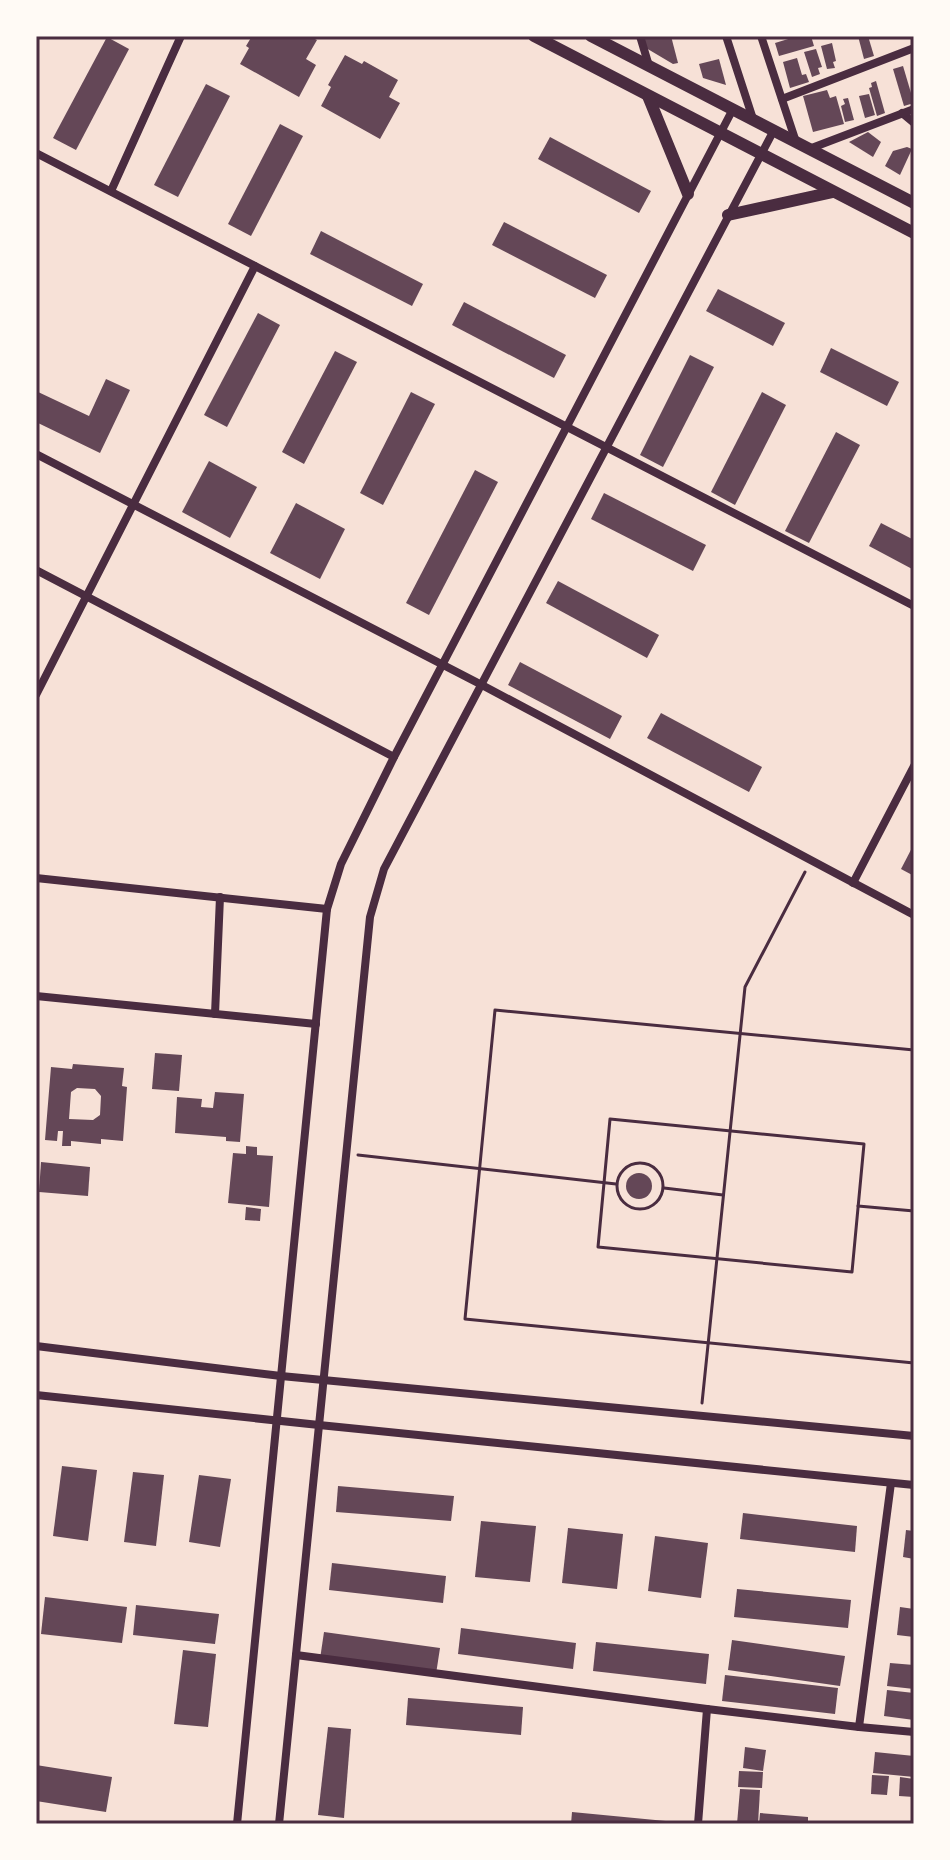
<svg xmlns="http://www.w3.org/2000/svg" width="950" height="1860" viewBox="0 0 950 1860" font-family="'Open Sans',sans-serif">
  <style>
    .building { fill: #644757; fill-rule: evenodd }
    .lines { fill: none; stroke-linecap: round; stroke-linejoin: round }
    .path { stroke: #4a2c40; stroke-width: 3 }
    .minor { stroke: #4a2c40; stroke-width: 8 }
    .primary { stroke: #4a2c40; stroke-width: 12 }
    .neatline { fill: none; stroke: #4a2c40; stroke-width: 3 }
  </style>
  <rect width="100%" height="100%" fill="#f7e1d7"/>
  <!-- building -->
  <g class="building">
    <path d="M252,36H309L317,40L306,59L316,65L299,97L240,64L249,48L246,46Z"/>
    <path d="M648,36H671L678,63L673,64L646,48L643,38Z"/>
    <path d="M798,36H811L814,46L779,56L775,43Z"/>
    <path d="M858,36H868L874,56L864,59Z"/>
    <path d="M107,37L129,49L76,150L53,138Z"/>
    <path d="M832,43L836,61L833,62L835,68L827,69L821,46Z"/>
    <path d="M816,49L822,67L818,68L820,74L812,77L804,52Z"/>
    <path d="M345,55L362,64L364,61L398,80L389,97L400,103L380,139L321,106L331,87L328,85Z"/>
    <path d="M797,58L802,75L806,74L809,82L790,88L783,62Z"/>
    <path d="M719,59L726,85L703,78L699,64Z"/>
    <path d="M903,66L914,103L904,106L893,69Z"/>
    <path d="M876,81L885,113L877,116L869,88L872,87L871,83Z"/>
    <path d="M206,84L230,96L178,197L154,185Z"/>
    <path d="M827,90L830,98L836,96L844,124L813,132L803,96Z"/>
    <path d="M869,94L875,115L865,118L859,96Z"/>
    <path d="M848,98L854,120L845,122L841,106L845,104L843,99Z"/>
    <path d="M280,124L303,136L251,236L228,224Z"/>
    <path d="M868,132L881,142L873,157L849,142Z"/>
    <path d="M550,137L651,191L639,213L538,159Z"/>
    <path d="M907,147L912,149L900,175L885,166L893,151Z"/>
    <path d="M504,222L607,275L595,298L492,245Z"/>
    <path d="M321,231L423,284L412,306L310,254Z"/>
    <path d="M718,289L785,323L773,346L706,311Z"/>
    <path d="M464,302L566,355L554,378L452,325Z"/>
    <path d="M258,313L280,325L227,427L204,415Z"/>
    <path d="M831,348L899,382L887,406L820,372Z"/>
    <path d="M335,351L357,362L304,464L282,452Z"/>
    <path d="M690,355L714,367L663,467L640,455Z"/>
    <path d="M106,379L130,390L100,453L36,422V391L89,416Z"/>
    <path d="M411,392L435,404L383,505L360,493Z"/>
    <path d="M762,392L786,405L735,505L711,492Z"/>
    <path d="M836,432L860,445L809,543L785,531Z"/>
    <path d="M209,461L257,487L230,538L182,512Z"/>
    <path d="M475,470L498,482L429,615L406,603Z"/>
    <path d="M604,493L706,545L693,571L591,519Z"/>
    <path d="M296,503L345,529L320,579L270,553Z"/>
    <path d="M881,523L914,540V570L869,546Z"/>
    <path d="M558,581L659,635L647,658L546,603Z"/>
    <path d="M520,662L622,716L610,739L508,685Z"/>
    <path d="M661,713L762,767L749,792L647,738Z"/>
    <path d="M914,844V876L901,869Z"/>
    <path d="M155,1053L182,1055L179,1091L152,1089Z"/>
    <path d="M73,1064L124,1068L122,1086L127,1087L123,1141L101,1139V1144L71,1141V1146H62L63,1131H58L57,1141L45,1140L51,1067L72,1069ZM77,1088L95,1089L101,1096L100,1115L93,1120L69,1119L71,1092Z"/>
    <path d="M215,1092L244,1094L240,1142L226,1141V1137L175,1133L177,1097L202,1099L201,1107L213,1108Z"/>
    <path d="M246,1146L257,1147V1155L273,1156L269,1207L228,1203L233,1153L246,1154Z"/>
    <path d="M41,1162L90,1167L88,1196L39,1192Z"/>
    <circle cx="639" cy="1186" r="13"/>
    <path d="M246,1207L261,1209L260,1221L245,1220Z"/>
    <path d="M62,1466L97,1470L88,1541L53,1536Z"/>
    <path d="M133,1472L164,1475L156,1546L124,1542Z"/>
    <path d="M199,1475L231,1479L220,1547L189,1542Z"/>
    <path d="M338,1486L454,1496L451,1521L336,1512Z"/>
    <path d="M743,1513L857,1526L855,1552L740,1539Z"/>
    <path d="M481,1521L536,1526L530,1582L475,1577Z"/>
    <path d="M568,1528L623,1534L617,1589L562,1583Z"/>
    <path d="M906,1530L914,1531V1559L903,1557Z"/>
    <path d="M655,1536L708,1543L701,1598L648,1591Z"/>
    <path d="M332,1563L446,1576L443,1603L329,1590Z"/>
    <path d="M737,1589L851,1600L848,1628L734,1617Z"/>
    <path d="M45,1597L127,1607L122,1643L41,1634Z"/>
    <path d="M136,1605L219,1614L215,1644L133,1635Z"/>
    <path d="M900,1607L914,1609V1637L897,1635Z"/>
    <path d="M461,1628L576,1643L573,1669L458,1654Z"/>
    <path d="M324,1632L440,1648L436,1674L320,1659Z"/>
    <path d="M732,1640L845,1656L840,1686L728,1670Z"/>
    <path d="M596,1642L709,1654L706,1684L593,1671Z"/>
    <path d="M183,1650L216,1654L208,1727L174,1724Z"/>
    <path d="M890,1663L914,1665V1689L887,1686Z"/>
    <path d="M725,1675L838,1688L835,1714L722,1701Z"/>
    <path d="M887,1690L914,1693V1720L884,1716Z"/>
    <path d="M408,1698L523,1707L521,1735L406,1725Z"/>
    <path d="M328,1727L351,1729L344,1818L318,1815Z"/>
    <path d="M745,1747L766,1750L763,1771L743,1768Z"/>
    <path d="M875,1752L914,1756V1777L873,1773Z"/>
    <path d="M36,1765L112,1777L106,1812L36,1801Z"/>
    <path d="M739,1771L763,1772L762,1788L738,1787Z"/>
    <path d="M872,1775L889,1776L887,1795L871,1794Z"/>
    <path d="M900,1777L914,1779V1797L899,1796Z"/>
    <path d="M740,1789L760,1790L758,1824H737Z"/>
    <path d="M572,1812L676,1822V1824H571Z"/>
    <path d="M760,1813L808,1817V1824H759Z"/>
  </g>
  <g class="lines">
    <!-- path -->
    <g class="path">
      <path d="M914,1050L495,1010L465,1319L914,1363"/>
      <path d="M610,1119L864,1144L852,1272L598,1247Z"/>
      <path d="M358,1155L616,1184"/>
      <circle cx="640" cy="1186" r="23"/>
      <path d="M664,1188L723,1195"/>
      <path d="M858,1206L914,1211"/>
      <path d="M702,1403L745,987L805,872"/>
    </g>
    <!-- minor -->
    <g class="minor">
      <path d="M640,36L649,66"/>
      <path d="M726,36L753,119"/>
      <path d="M761,36L796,142"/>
      <path d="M782,99L914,48"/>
      <path d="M902,113L914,123"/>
      <path d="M809,149L914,109"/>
      <path d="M36,153L914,606"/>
      <path d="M111,191L181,36"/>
      <path d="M36,454L480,684L914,915"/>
      <path d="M36,570L394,757"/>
      <path d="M36,695L255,266"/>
      <path d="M36,878L327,909"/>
      <path d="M853,883L914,766"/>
      <path d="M36,996L316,1024"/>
      <path d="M215,1014L220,897"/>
      <path d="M36,1346L281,1376L914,1436"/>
      <path d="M36,1395L319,1425L914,1485"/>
      <path d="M296,1655L707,1709L859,1727L914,1732"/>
      <path d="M859,1727L891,1483"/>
      <path d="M237,1824L327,909L341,864L394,757L733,109"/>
      <path d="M279,1824L370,917L384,869L774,130"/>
      <path d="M698,1824L707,1709"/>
    </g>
    <!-- primary -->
    <g class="primary">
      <path d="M534,36L914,233"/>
      <path d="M591,36L914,203"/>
      <path d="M648,96L688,194"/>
      <path d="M728,215L833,192"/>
    </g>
  </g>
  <!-- border -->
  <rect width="950" height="1860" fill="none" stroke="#fffaf5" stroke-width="76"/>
  <rect x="38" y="38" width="874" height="1784" class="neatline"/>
</svg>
